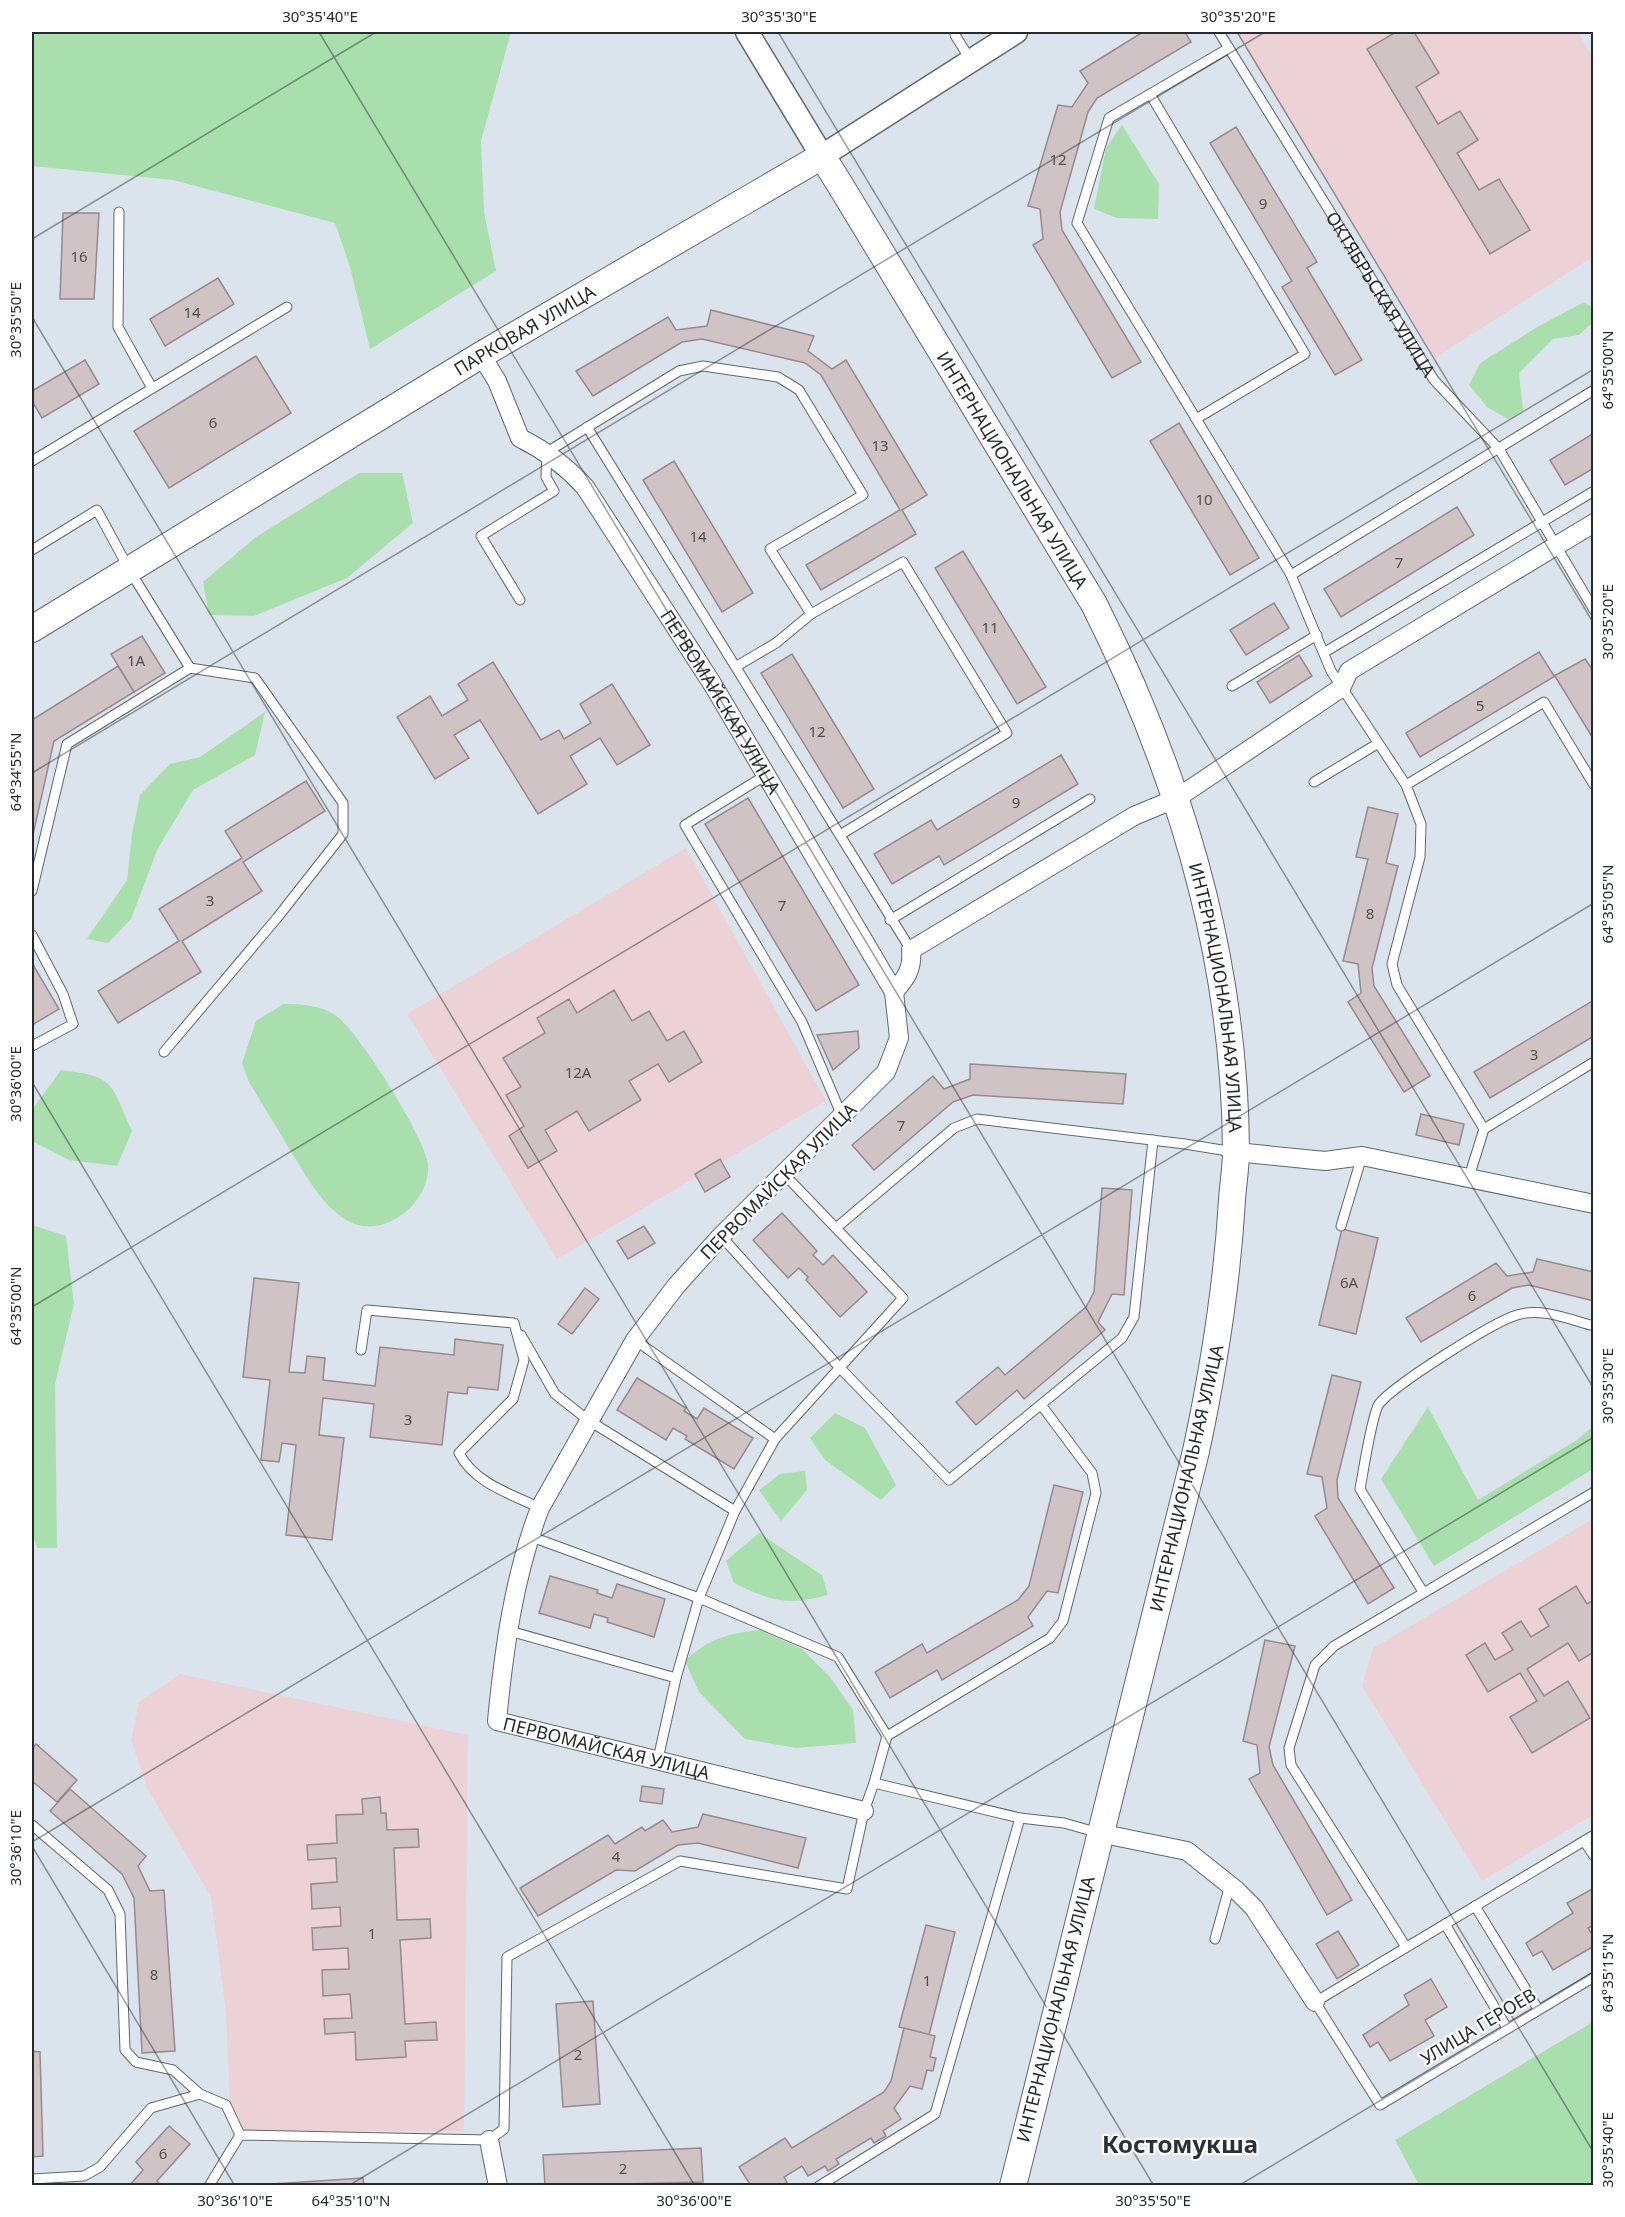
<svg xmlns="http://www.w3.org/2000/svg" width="1625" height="2217" viewBox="0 0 1625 2217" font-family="'Noto Sans',sans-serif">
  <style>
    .education { fill: #ecd2d6 }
    .green { fill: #a8dfac }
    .building { fill: #d0c3c6; stroke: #978a8e; stroke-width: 1.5 }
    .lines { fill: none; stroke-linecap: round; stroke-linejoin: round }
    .service-casing { stroke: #5f676f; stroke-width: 11 }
    .minor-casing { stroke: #5f676f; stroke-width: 20 }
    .tertiary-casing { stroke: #5f676f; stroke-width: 25 }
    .secondary-casing { stroke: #5f676f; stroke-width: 28 }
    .service { stroke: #fff; stroke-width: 9 }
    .minor { stroke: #fff; stroke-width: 18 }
    .tertiary { stroke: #fff; stroke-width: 22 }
    .secondary { stroke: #fff; stroke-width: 26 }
    .ticks { fill: none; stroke: #262a2d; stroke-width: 1.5; stroke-opacity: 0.45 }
    .labels { text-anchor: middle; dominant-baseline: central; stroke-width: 4.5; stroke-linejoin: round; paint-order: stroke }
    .number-label { font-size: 15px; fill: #505053 }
    .street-label { font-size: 18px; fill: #262a2d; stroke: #fff }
    .district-label { font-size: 24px; font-weight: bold; fill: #293037; stroke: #fff }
    .neatline { fill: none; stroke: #262a2d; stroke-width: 2 }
    .ticks-label { font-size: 15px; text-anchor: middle; fill: #262a2d }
  </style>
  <rect width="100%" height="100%" fill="#dbe4ed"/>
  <!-- education -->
  <g class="education">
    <path d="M1236,32H1578L1593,58V257L1435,358Z"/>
    <path d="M686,848L826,1101L557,1259L407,1014Z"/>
    <path d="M1593,1519V1815L1482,1881L1362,1686L1373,1648Z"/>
    <path d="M180,1674L468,1735L464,2131H231L226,2013L211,1897L147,1788L131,1740L139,1702Z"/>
  </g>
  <!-- green -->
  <g class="green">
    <path d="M32,32H511L481,141L484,212L496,271L370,349L350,267L335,223L173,180L32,166Z"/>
    <path d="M1122,125L1159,184L1158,219L1117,218L1094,209L1106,148Z"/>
    <path d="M1584,302L1593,308V322L1579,335L1553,339L1519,373L1523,411L1508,419L1487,407L1469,385L1480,363L1539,326Z"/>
    <path d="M359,473H402L413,523L347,578L254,616L209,615L203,582L256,537Z"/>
    <path d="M265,712L255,755L193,790L158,848L131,919L108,943L87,939L127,880L132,834L140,795L170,764L200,757Z"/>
    <path d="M283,1004C300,1004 320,1005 335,1015C357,1029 426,1139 428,1164C430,1183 417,1204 403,1214C347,1254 314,1189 289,1148C276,1126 262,1104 249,1082L242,1063L256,1021Z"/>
    <path d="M61,1070C117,1077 110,1083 132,1131L117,1166L69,1160L32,1141V1110Z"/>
    <path d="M32,1225L66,1236L74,1304L55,1384L57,1548H37L32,1532Z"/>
    <path d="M1428,1407L1478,1500L1577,1440L1593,1426V1469L1434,1566L1381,1479Z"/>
    <path d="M835,1413L865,1428L896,1485L881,1500L825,1460L810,1438Z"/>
    <path d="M805,1471L807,1490L781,1521L759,1490L780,1474Z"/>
    <path d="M759,1533L822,1575L828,1595C788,1606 770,1601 734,1583L726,1561Z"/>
    <path d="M760,1630L802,1649L830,1677L853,1710L856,1743L796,1748L745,1739L699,1692L685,1661C707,1639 730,1633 760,1630Z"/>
    <path d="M1593,2022V2185H1419L1395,2140Z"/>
  </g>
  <!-- building -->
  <g class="building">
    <path d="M1143,32H1185L1191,42L1097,98L1088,112L1060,212L1062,230L1141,362L1112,378L1033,245L1043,239L1040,209L1028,206L1058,105L1072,107L1088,83L1080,71Z"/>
    <path d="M1396,32H1414L1439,73L1416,87L1438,124L1460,111L1478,140L1457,153L1479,190L1499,179L1530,230L1490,254L1367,49Z"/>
    <path d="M1236,127L1317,262L1307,268L1362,360L1335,375L1282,287L1292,281L1210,143Z"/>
    <path d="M63,213H99L94,299H60Z"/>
    <path d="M218,278L234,304L165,346L150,319Z"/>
    <path d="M711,310L814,336L808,351L832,369L846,360L927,495L902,510L916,534L821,590L806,565L900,510L821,375L805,363L702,339L682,342L593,396L576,371L668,317L676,330L707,326Z"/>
    <path d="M256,356L291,413L169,488L134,431Z"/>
    <path d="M85,360L99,384L42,418L32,401V391Z"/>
    <path d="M1179,423L1259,558L1230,575L1150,441Z"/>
    <path d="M1594,433V468L1565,485L1550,460Z"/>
    <path d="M674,461L753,593L722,612L643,480Z"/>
    <path d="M1457,507L1474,535L1341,617L1324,589Z"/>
    <path d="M963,551L1046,687L1017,704L935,568Z"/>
    <path d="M1274,603L1289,628L1246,655L1230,630Z"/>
    <path d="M142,636L165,673L134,692L111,654Z"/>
    <path d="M1539,652L1554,676L1585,659L1594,672V740L1555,676L1420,757L1406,733Z"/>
    <path d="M792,654L874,789L843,808L761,673Z"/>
    <path d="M1299,655L1312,676L1270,703L1257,682Z"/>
    <path d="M493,662L541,740L559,730L564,739L591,723L580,704L612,684L650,745L617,765L600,738L570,756L587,784L538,814L480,720L454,735L469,758L435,779L397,717L430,696L442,716L468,700L458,684Z"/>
    <path d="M118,666L134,692L54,741L32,839V720Z"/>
    <path d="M1061,755L1078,784L944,865L939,856L892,884L874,854L931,820L937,830Z"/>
    <path d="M306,781L325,811L243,862L262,891L182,941L201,972L118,1023L98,991L179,941L159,909L242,858L225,831Z"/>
    <path d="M748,798L859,985L816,1011L705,824Z"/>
    <path d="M1368,807L1398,814L1386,863L1398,866L1372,968L1374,986L1430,1076L1404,1092L1348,1002L1361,993L1358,964L1343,961L1368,859L1356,857Z"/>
    <path d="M32,963L59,1009L32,1025Z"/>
    <path d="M614,990L632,1021L649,1011L667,1041L684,1031L702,1062L669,1082L658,1064L629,1081L641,1100L589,1131L577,1111L545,1130L557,1151L528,1168L509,1136L524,1126L506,1095L521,1087L503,1058L545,1033L537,1018L569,999L577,1013Z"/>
    <path d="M1594,1000V1036L1490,1098L1474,1072Z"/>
    <path d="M858,1031L859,1048L833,1070L817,1035Z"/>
    <path d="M970,1064L1126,1074L1123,1104L973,1095L953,1102L874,1170L852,1145L933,1076L944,1089L970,1079Z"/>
    <path d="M1421,1114L1464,1124L1459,1145L1416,1135Z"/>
    <path d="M720,1159L730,1177L705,1192L695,1174Z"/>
    <path d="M1102,1188L1132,1190L1124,1295L1112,1294L1098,1322L1105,1330L1024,1399L1017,1390L976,1425L956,1402L998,1367L1005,1375L1086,1307L1094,1292Z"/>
    <path d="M782,1213L817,1251L813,1255L823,1265L833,1255L867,1292L840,1317L806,1280L808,1277L799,1268L788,1278L753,1240Z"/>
    <path d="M644,1226L655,1243L628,1259L617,1241Z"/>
    <path d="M1342,1229L1378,1238L1356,1334L1319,1325Z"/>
    <path d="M1537,1259L1594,1272V1301L1529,1285L1512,1288L1421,1342L1406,1318L1496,1263L1507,1276L1533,1272Z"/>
    <path d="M254,1278L299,1283L289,1372L305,1373L307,1356L325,1358L323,1380L375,1386L380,1347L454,1355L455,1339L503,1345L498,1390L468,1387L467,1394L448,1392L442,1445L370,1437L374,1404L323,1398L319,1435L344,1438L332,1540L286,1535L296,1445L282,1443L279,1462L261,1460L270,1380L243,1377Z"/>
    <path d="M585,1288L599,1299L572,1334L558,1324Z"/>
    <path d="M1332,1375L1361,1382L1337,1480L1338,1498L1394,1588L1368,1604L1315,1516L1327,1508L1322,1477L1307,1474Z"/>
    <path d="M637,1378L686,1408L684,1411L697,1419L704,1408L753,1438L734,1469L685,1439L687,1436L673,1428L666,1440L617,1410Z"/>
    <path d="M1054,1485L1083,1492L1058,1593L1047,1591L1028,1617L1033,1626L942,1680L937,1670L890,1698L875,1672L922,1644L927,1653L1018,1600L1029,1586Z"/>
    <path d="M550,1576L598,1590L597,1593L612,1598L617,1584L665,1599L654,1637L607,1622L608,1618L594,1614L590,1628L539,1613Z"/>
    <path d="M1576,1586L1587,1604L1594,1600V1652L1579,1661L1568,1643L1527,1669L1544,1696L1568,1681L1590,1718L1532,1753L1510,1717L1537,1701L1520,1673L1488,1692L1466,1655L1485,1643L1495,1660L1513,1650L1502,1633L1521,1621L1531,1637L1549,1626L1539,1609Z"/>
    <path d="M1265,1640L1295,1646L1269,1747L1273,1765L1352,1900L1327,1915L1249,1779L1260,1773L1257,1745L1243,1741Z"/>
    <path d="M36,1744L77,1780L57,1802L32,1781V1749Z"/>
    <path d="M642,1786L664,1789L662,1804L640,1801Z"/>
    <path d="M70,1789L146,1856L138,1866L150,1891L164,1890L175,2051L142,2053L134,1898L122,1874L50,1811Z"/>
    <path d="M380,1797L381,1813H386L387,1830L418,1829L419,1847L394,1848L397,1920L430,1919L431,1938L400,1940L405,2024L436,2022L437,2040L405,2041L406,2057L356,2060L355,2032L325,2034L324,2019L352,2018L350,1994L323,1996L322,1970L349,1969L348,1948L313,1950L312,1928L341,1926L340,1907L312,1909L311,1884L337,1882L336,1858L308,1860L307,1845L337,1843L336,1815L363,1814L362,1799Z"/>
    <path d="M703,1814L806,1838L798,1868L698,1843L678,1845L635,1871L616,1870L538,1916L520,1888L608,1835L615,1844L642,1827L645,1831L663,1820L672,1832L698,1827Z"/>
    <path d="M1594,1888V1925L1588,1928L1594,1937V1946L1553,1970L1542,1951L1533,1956L1526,1943L1573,1913L1567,1903Z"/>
    <path d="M926,1925L955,1932L929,2035L899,2027Z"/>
    <path d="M1338,1931L1359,1965L1337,1979L1316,1944Z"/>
    <path d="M1431,1979L1447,2007L1425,2020L1434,2036L1390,2061L1378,2042L1370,2047L1363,2035L1409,2005L1404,1995Z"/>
    <path d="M593,2001L600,2104L563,2107L556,2004Z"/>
    <path d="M904,2028L935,2036L930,2057L936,2058L933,2071L927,2070L922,2089L910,2086L894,2108L901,2119L883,2131L886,2136L874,2143L871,2138L836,2159L839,2164L828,2171L825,2166L808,2176L802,2166L784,2177L787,2182L781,2186H751L739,2167L785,2138L792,2148L884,2092L891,2081Z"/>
    <path d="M32,2051L40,2052L43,2156L32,2157Z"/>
    <path d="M169,2126L190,2144L157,2181L161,2186H129L143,2170L136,2162Z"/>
    <path d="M701,2148L703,2182L545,2186L543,2155Z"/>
    <path d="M363,2178L364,2186H272V2184Z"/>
  </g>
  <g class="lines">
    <!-- service casing -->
    <g class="service-casing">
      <g id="service">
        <path id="s1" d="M1219,32L1434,380L1499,449L1594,610"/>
        <path d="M955,35L970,59"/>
        <path d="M1229,48L1109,118L1077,223L1291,575L1331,671L1406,785L1421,824L1420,857L1392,964L1397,985L1484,1129"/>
        <path d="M1150,94L1305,354L1196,419"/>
        <path d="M119,212L118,327L152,388"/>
        <path d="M587,427L911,950"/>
        <path d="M32,461L287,307"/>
        <path d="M32,550L97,510L130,571L190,668L67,744L32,891"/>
        <path d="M1291,575L1594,390"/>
        <path d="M520,600L481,536L554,491L546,477L547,452L679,371L703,366L778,377L799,390L863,495L770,549L811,614"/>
        <path d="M1325,652L1594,491"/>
        <path d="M737,666L776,643L811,614L903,562L1007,733L840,835"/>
        <path d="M1232,686L1317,635"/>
        <path d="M766,775L685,825L802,1022L842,1116"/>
        <path d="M1314,782L1377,744"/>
        <path d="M1406,785L1544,702L1594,785"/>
        <path d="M890,920L1090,799"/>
        <path d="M32,935L63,994L73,1024L32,1046"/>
        <path d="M164,1052L277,918L343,834V803L255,678L190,668"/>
        <path d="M1469,1177L1484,1129L1594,1062"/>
        <path d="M1341,1226L1362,1156"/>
        <path d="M836,1228L954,1128L977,1119L1185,1144L1234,1152"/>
        <path d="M721,1236L839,1367L949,1480L1122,1338L1134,1317L1153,1140"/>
        <path d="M521,1335L555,1394L588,1420L735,1511"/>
        <path d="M635,1340L775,1439"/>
        <path d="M361,1350L367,1310L514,1323L524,1360L513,1399L459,1453C474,1483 511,1494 540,1508"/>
        <path d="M529,1536L699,1598L838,1657L887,1736"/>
        <path d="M1423,1592L1360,1489C1363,1473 1372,1414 1379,1404C1394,1385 1493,1322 1517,1315C1541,1307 1571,1320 1594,1326"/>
        <path d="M506,1630L676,1678"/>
        <path d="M658,1759L676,1678L699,1598L735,1511L775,1439L903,1298L783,1173"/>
        <path d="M874,1783L887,1736L1050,1638L1063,1621L1096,1493L1092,1473L1042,1406"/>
        <path d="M32,1825L108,1890L120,1914L125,2050L136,2062L173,2070L200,2094L151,2108L100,2167L84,2176L32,2179"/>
        <path d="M1594,1835L1315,2002L1380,2105L1594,1977"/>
        <path d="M1584,1841L1594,1856"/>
        <path d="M1475,1906L1538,2009"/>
        <path d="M1445,1924L1507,2028"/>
        <path d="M1215,1939L1230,1885"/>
        <path d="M1406,1947L1291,1765L1289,1748L1315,1665L1334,1646L1594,1492"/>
        <path d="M200,2094L226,2105L240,2135"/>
        <path d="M209,2186L240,2135L489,2140L504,2129L507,1957L680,1861L847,1889L864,1811L874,1783L1020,1818L1064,1823L1099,1833"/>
        <path d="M819,2186L935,2114L1020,1818"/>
      </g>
    </g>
    <!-- minor casing -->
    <g class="minor-casing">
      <g id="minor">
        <path id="s2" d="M481,355L497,381L520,438C546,451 566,466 585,487L713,685L894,992L899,1038L886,1072L721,1236L676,1286L635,1340L540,1508C514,1576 504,1648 497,1721L864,1811"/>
        <path d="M894,992C906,978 913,969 911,950L1134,816L1177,798L1341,688L1349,671L1594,523"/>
        <path d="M1236,1152L1325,1161L1362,1156L1594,1204"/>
        <path d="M1099,1833L1187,1851L1236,1890L1254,1908L1315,2002"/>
        <path d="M489,2140L498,2186"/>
      </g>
    </g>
    <!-- tertiary casing -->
    <g class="tertiary-casing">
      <path id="tertiary" d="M747,32L822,156L1016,32"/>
    </g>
    <!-- secondary casing -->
    <g class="secondary-casing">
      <g id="secondary">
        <path id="s3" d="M32,629L481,355L822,156L839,183L1094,604C1180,775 1235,958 1236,1151C1236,1167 1233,1184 1232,1200C1227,1286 1214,1367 1196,1451L1013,2186"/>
      </g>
    </g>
    <!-- service -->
    <use href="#service" class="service"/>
    <!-- minor -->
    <use href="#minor" class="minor"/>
    <!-- tertiary -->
    <use href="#tertiary" class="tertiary"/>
    <!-- secondary -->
    <use href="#secondary" class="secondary"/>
  </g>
  <!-- ticks -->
  <path class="ticks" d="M319,32L1594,2153M778,32L1594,1389M1237,32L1594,624M32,239L376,32M32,317L1154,2186M32,773L1265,32M32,1082L695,2186M32,1307L1594,369M32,1842L1594,903M32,1846L235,2186M348,2186L1594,1437M1238,2186L1594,1972"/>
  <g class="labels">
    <!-- number labels -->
    <g class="number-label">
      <text x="1058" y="159">12</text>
      <text x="1263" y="203">9</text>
      <text x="79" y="256">16</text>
      <text x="192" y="312">14</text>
      <text x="213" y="422">6</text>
      <text x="880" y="445">13</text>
      <text x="1204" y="499">10</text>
      <text x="698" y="536">14</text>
      <text x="1399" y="562">7</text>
      <text x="990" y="627">11</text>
      <text x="136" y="660">1А</text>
      <text x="1480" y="705">5</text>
      <text x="817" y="731">12</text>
      <text x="1016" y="802">9</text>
      <text x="210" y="900">3</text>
      <text x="782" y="905">7</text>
      <text x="1370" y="913">8</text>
      <text x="1534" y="1054">3</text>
      <text x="578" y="1072">12А</text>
      <text x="901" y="1125">7</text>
      <text x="1349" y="1282">6А</text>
      <text x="1472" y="1295">6</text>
      <text x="408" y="1419">3</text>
      <text x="616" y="1856">4</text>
      <text x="372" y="1933">1</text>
      <text x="154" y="1974">8</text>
      <text x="927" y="1980">1</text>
      <text x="578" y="2054">2</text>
      <text x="163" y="2153">6</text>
      <text x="623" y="2168">2</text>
    </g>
    <!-- street labels -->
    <g class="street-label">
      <text stroke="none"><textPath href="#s1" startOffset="308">ОКТЯБРЬСКАЯ УЛИЦА</textPath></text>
      <text stroke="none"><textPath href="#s3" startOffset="576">ПАРКОВАЯ УЛИЦА</textPath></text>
      <text stroke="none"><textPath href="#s3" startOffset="1288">ИНТЕРНАЦИОНАЛЬНАЯ УЛИЦА</textPath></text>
      <text stroke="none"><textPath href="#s2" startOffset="428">ПЕРВОМАЙСКАЯ УЛИЦА</textPath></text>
      <text stroke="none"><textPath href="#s3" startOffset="1860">ИНТЕРНАЦИОНАЛЬНАЯ УЛИЦА</textPath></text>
      <text transform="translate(778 1181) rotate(-45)">ПЕРВОМАЙСКАЯ УЛИЦА</text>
      <text transform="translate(1186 1478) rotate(-77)">ИНТЕРНАЦИОНАЛЬНАЯ УЛИЦА</text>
      <text stroke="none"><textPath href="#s2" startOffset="1740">ПЕРВОМАЙСКАЯ УЛИЦА</textPath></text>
      <text transform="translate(1055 2009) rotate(-76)">ИНТЕРНАЦИОНАЛЬНАЯ УЛИЦА</text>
      <text transform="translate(1478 2026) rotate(-31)">УЛИЦА ГЕРОЕВ</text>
    </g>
    <!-- district labels -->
    <g class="district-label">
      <text x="1180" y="2143">Костомукша</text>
    </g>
  </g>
  <!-- border -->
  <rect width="1625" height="2217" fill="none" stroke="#ffffff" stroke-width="66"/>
  <rect x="33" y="33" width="1559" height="2151" class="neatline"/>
  <g class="ticks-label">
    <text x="320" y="22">30°35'40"E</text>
    <text x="779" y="22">30°35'30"E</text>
    <text x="1238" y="22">30°35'20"E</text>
    <text transform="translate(16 320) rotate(-90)" y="5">30°35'50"E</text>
    <text transform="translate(1608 370) rotate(-90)" y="5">64°35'00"N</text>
    <text transform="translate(1608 622) rotate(-90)" y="5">30°35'20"E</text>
    <text transform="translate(16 772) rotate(-90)" y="5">64°34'55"N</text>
    <text transform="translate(1608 904) rotate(-90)" y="5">64°35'05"N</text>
    <text transform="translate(16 1084) rotate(-90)" y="5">30°36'00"E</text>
    <text transform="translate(16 1306) rotate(-90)" y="5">64°35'00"N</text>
    <text transform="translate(1608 1386) rotate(-90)" y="5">30°35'30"E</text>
    <text transform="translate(16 1848) rotate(-90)" y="5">30°36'10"E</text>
    <text transform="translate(1608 1973) rotate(-90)" y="5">64°35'15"N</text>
    <text transform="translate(1608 2150) rotate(-90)" y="5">30°35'40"E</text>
    <text x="235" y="2206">30°36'10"E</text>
    <text x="351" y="2206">64°35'10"N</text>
    <text x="694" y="2206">30°36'00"E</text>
    <text x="1153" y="2206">30°35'50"E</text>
  </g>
</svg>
